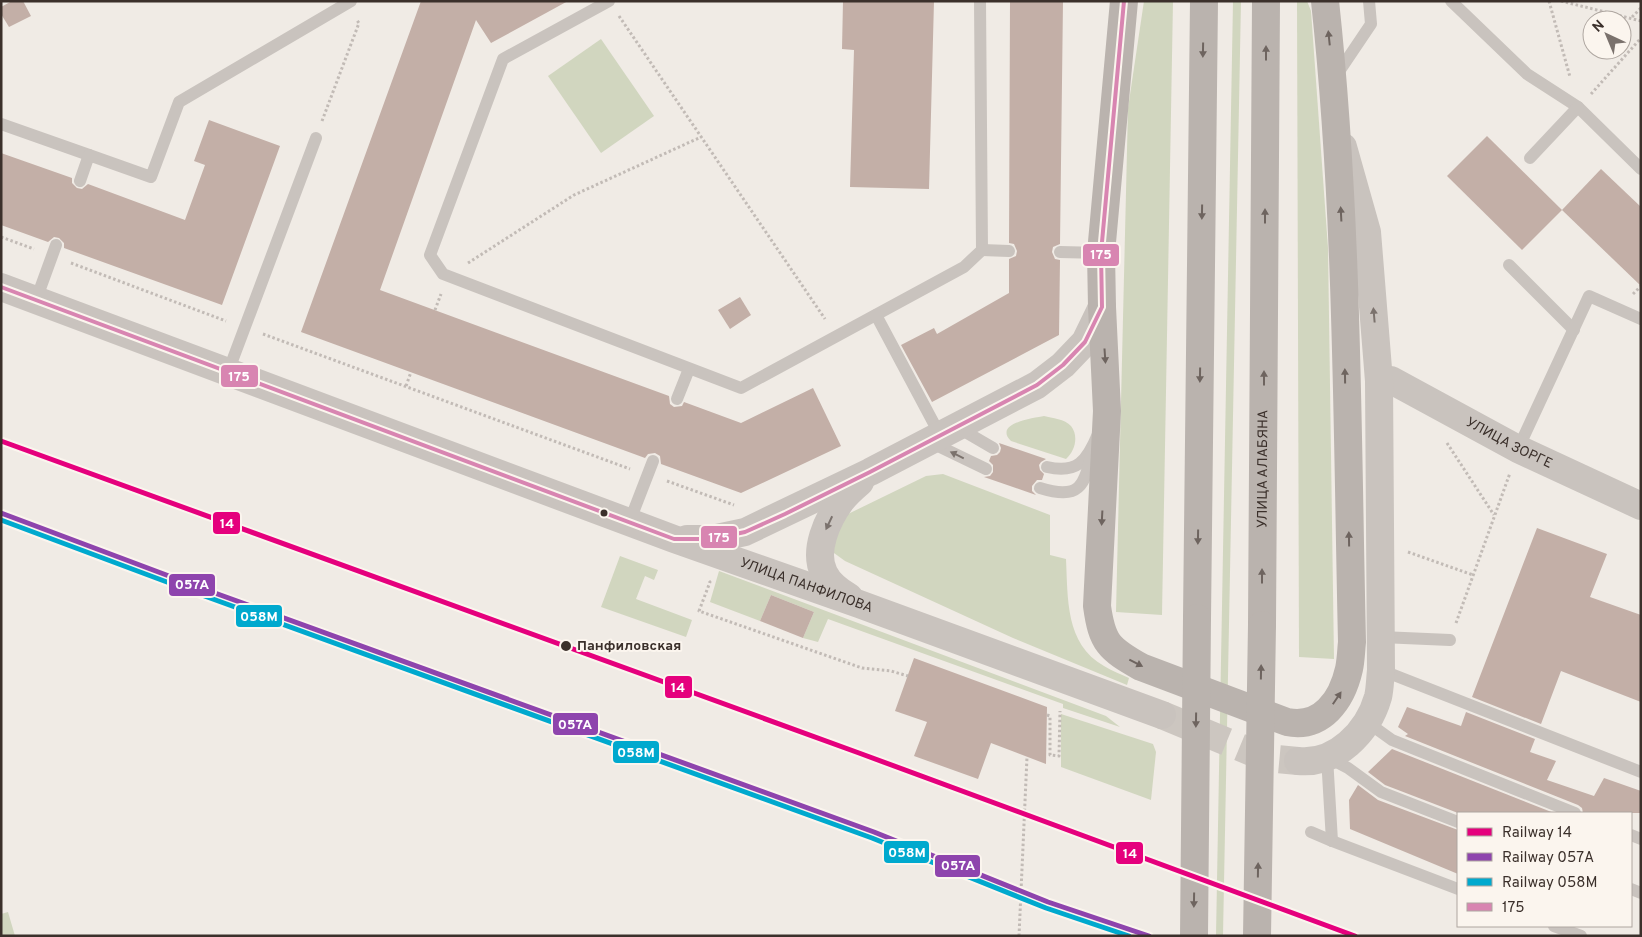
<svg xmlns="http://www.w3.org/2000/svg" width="1642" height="937" viewBox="0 0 1642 937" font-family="Overpass,sans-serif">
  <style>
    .green { fill: #d1d6bf }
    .building { fill: #c3afa7 }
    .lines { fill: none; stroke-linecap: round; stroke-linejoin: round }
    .tertiary-tunnel { stroke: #ccc6c0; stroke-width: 28; stroke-dasharray: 28 14; stroke-linecap: butt }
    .path { stroke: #c2bbb6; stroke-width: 3; stroke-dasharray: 2.5 2.5; stroke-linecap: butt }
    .service { stroke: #c9c3be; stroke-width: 12 }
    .tertiary { stroke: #c9c3be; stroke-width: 28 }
    .secondary { stroke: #bab3ae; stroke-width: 28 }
    .secondary-bridge { stroke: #bab3ae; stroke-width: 28 }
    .bus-1-casing { stroke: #fbf5ee; stroke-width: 8 }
    .bus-1 { stroke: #d885b1; stroke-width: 4 }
    .rail-1-casing { stroke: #fbf5ee; stroke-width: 9 }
    .rail-2-casing { stroke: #fbf5ee; stroke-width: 9 }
    .rail-3-casing { stroke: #fbf5ee; stroke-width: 9 }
    .rail-1 { stroke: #e5007d; stroke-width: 5 }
    .rail-2 { stroke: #8e44ad; stroke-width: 5 }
    .rail-3 { stroke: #00a9ce; stroke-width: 5 }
    .oneway { fill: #6e645f }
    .oneway2 { fill: #7b726d }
    .bus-dot { fill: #3b302b; stroke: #fbf5ee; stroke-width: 2 }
    .labels { text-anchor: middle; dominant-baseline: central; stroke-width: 4; stroke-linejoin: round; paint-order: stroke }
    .street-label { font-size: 14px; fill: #3b302b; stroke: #fbf5ee }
    .stop-label { font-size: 14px; font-weight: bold; fill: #3b302b; stroke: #fbf5ee; text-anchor: start }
    .line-badge { stroke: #fbf5ee; stroke-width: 2 }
    .badge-label { font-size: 14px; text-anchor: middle; font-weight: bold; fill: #fff }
  </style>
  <rect width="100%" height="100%" fill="#f0ebe5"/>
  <!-- green -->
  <g class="green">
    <path d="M1144,1H1173L1162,615L1116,612L1128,108Z"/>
    <path d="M1233,1H1241L1223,936H1216Z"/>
    <path d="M1297,1H1307L1311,11L1328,248L1334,659L1299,657Z"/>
    <path d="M601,39L654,116L601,153L548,76Z"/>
    <path d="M1044,416C1052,418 1065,419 1071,426C1079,436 1075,451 1066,459L1011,441C993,423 1034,418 1044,416Z"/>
    <path d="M943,474L1050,515V555L1066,559C1068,598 1065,644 1104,666C1112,671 1121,674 1129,678L1127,685L1013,638L845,561L834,553L830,540L848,514L926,476Z"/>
    <path d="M620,556L658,570L654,580L645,576L636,599L692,620L686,637L601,607Z"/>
    <path d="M719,571L1106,716L1120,727L1063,708V704L828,619L818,642L803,638L814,612L771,595L760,621L710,602Z"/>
    <path d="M1061,714L1153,744L1156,752L1151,800L1061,767Z"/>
    <path d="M8,912L15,936H1V914Z"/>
  </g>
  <!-- building -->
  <g class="building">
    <path d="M12,1H23L31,16L9,27L1,14V7Z"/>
    <path d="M421,1H568L491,43L476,20L380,290L669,396L670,404L674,407L682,406L684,402L741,423L813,388L841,446L741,493L661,464L660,456L655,453L648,454L645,458L301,332Z"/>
    <path d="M843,1H934L929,189L850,187L854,50L842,49Z"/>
    <path d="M1010,1H1063L1060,244L1053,247L1052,252L1055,259L1060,260L1059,335L932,402L901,345L934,328L937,334L1009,293V259L1016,256L1017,251L1014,244L1009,243Z"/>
    <path d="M209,120L280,146L222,305L64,248V243L59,238L54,237L48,242L1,225V153L72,178V183L77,188L82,189L88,184L185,220L205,165L194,161Z"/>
    <path d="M1487,136L1562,210L1522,250L1447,176Z"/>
    <path d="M1601,169L1641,207V286L1562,210Z"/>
    <path d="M740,297L751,315L730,329L718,310Z"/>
    <path d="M999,443L1046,459L1041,462L1039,465L1040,470L1044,474L1042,480H1037L1032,486V491L1036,495L984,477L990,476L993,472V465L989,461L991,456L997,455L1000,452L1001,448Z"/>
    <path d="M1537,528L1607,554L1590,597L1641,615V702L1561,671L1541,724L1472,697Z"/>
    <path d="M771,595L814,612L803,638L760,621Z"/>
    <path d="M914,658L1047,707L1046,764L991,743L978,779L914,756L927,722L895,711Z"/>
    <path d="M1407,707L1461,726L1466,712L1535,739L1530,752L1556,761L1547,780L1594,796L1604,778L1641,791V813H1583L1582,808L1578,805L1405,736L1408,734L1398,727Z"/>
    <path d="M1392,749L1554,813H1458L1385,785L1368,772Z"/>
    <path d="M1358,785L1378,800L1458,830V874L1350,829L1349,800Z"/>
  </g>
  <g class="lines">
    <!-- tertiary-tunnel -->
    <path class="tertiary-tunnel" d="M1162,715L1266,758L1298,761"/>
    <!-- path -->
    <g class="path">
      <path d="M1549,1L1570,77"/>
      <path d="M1561,1L1641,21"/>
      <path d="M619,16L825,319"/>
      <path d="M1632,17L1641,8"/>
      <path d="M1591,94L1641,38"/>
      <path d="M322,121L359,23L356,19"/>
      <path d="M1,237L34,249"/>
      <path d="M71,263L226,321"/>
      <path d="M468,263L574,195L701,137"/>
      <path d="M1633,294L1641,286"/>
      <path d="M435,310L441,294"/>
      <path d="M263,334L630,469"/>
      <path d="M406,386L411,372"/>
      <path d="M1447,443L1494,515"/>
      <path d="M667,481L734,505"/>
      <path d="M1408,552L1473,575"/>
      <path d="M709,581L710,582L699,611L862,668L891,671L908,676"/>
      <path d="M1456,623L1510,473"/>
      <path d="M1047,715L1050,716V755L1059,756L1060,711"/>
      <path d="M1019,936L1027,757"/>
    </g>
    <!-- service -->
    <g class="service">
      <path d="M609,1L503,59L430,255L443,274L741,388L964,267L982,250L980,1"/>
      <path d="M1451,1L1527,74L1578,107L1641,169"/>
      <path d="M1336,76L1371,24L1369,1"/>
      <path d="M1,124L89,155"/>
      <path d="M1530,158L1578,107"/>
      <path d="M80,181L89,155L151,177L179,102L351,1"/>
      <path d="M982,250L1009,251"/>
      <path d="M1060,252L1101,253"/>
      <path d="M1509,265L1574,330"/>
      <path d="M36,300L56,245"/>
      <path d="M876,315L940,435"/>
      <path d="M228,372L316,138"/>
      <path d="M677,399L689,369"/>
      <path d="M957,427L993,448"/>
      <path d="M930,442L986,469"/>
      <path d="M1518,449L1589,296L1641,319"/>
      <path d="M1047,467C1077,474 1087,461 1098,434"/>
      <path d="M1040,488C1079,500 1085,487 1092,451"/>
      <path d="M629,523L653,461"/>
      <path d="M1381,637L1450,640"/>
      <path d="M1381,670L1641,772"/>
      <path d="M1367,722L1392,740L1575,813"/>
      <path d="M1327,757L1348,768L1381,792L1458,822"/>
      <path d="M1327,757L1332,841"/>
      <path d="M1311,832L1332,841L1458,889"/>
      <path d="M1631,835L1641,839"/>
      <path d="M1631,889L1641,893"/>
      <path d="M1554,926L1581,936"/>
    </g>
    <!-- tertiary -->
    <g class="tertiary">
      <path id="s1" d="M1,287L674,539L859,604L1162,715"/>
      <path id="s2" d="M1379,381L1391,380L1518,449L1641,506"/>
      <path d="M687,539H712L745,532L870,472L1037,385L1063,365L1085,342L1102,307"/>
      <path d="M849,597C839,591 829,584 824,573C813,551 827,520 841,501C846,494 853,488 860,482"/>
      <path d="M1298,761C1336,765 1368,732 1378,697C1380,689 1380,679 1381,670L1379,381L1367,232L1343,147"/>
    </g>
    <!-- secondary -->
    <g class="secondary">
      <path d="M1124,1L1101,253L1102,307L1107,411L1097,606C1102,643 1109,649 1141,667L1287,722C1322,729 1342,700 1349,669C1351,660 1351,651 1352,642C1347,428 1348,214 1325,1"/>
      <path d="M1197,618L1204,1"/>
      <path id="s3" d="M1262,625L1266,1"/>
    </g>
    <!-- secondary-bridge -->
    <g class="secondary-bridge">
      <path d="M1194,936L1197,618"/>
      <path d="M1257,936L1262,625"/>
    </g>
    <!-- bus-1 casing -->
    <g class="bus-1-casing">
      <path id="bus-1" d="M1,287L674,539H712L745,532L785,514L870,472L1037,385L1063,365L1085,342L1102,307L1101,253L1124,1"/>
    </g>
    <!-- bus-1 -->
    <use href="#bus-1" class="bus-1"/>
    <!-- rail-1 casing -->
    <g class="rail-1-casing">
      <path id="rail-1" d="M1,441L859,753L1355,936"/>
    </g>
    <!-- rail-2 casing -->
    <g class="rail-2-casing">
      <path id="rail-2" d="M1,513L201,588L874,832L1048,902L1149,936"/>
    </g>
    <!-- rail-3 casing -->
    <g class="rail-3-casing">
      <path id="rail-3" d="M1,520L199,594L872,838L1046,908L1129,936"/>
    </g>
    <!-- rail-1 -->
    <use href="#rail-1" class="rail-1"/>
    <!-- rail-2 -->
    <use href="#rail-2" class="rail-2"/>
    <!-- rail-3 -->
    <use href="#rail-3" class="rail-3"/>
  </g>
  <!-- one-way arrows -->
  <defs><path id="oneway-solid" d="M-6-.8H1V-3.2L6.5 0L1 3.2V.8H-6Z" transform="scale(1.25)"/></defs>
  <g class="oneway">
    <use href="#oneway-solid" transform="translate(1329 38) rotate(-96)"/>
    <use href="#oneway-solid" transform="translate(1203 50) rotate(91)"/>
    <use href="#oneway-solid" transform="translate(1266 53) rotate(-90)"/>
    <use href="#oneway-solid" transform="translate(1202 212) rotate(91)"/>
    <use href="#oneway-solid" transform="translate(1341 214) rotate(-93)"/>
    <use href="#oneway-solid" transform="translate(1265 216) rotate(-90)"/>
    <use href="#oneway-solid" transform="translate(1105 356) rotate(86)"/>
    <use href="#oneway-solid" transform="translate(1200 375) rotate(91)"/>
    <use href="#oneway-solid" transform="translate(1345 376) rotate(-91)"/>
    <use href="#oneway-solid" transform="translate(1264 378) rotate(-90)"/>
    <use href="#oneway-solid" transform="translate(1102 518) rotate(93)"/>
    <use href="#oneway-solid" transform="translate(1198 537) rotate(91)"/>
    <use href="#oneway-solid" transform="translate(1349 539) rotate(-91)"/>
    <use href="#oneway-solid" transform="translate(1262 576) rotate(-90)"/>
    <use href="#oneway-solid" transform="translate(1136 663) rotate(27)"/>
    <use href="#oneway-solid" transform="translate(1261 672) rotate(-89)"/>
    <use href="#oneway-solid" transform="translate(1337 698) rotate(-56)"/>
    <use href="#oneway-solid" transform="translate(1196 720) rotate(91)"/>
    <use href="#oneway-solid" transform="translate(1258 870) rotate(-89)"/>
    <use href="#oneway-solid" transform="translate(1194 900) rotate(91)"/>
  </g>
  <g class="oneway2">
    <use href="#oneway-solid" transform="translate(1374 315) rotate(-95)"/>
    <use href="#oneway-solid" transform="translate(957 455) rotate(-154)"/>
    <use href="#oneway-solid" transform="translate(829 523) rotate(115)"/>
  </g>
  <!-- markers -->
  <g class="bus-dot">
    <circle cx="604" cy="513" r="4.5"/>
    <circle cx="566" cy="646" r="6"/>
  </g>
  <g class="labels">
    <!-- street labels -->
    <g class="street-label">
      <text stroke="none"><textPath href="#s2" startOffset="146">УЛИЦА ЗОРГЕ</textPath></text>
      <text stroke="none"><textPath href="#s3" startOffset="156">УЛИЦА АЛАБЯНА</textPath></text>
      <text stroke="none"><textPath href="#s1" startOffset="859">УЛИЦА ПАНФИЛОВА</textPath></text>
    </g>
    <!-- stop labels -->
    <g class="stop-label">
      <text x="577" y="646">Панфиловская</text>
    </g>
  </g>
  <g class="line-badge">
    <rect x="1082" y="243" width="38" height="24" rx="5" fill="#d885b1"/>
    <rect x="220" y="364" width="39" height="24" rx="5" fill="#d885b1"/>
    <rect x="212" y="511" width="29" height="24" rx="5" fill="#e5007d"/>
    <rect x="700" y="525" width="38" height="24" rx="5" fill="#d885b1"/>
    <rect x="168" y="573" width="48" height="24" rx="5" fill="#8e44ad"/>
    <rect x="235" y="604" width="48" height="24" rx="5" fill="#00a9ce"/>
    <rect x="664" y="675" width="29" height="24" rx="5" fill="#e5007d"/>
    <rect x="552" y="712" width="47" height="24" rx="5" fill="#8e44ad"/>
    <rect x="612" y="740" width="48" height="24" rx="5" fill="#00a9ce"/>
    <rect x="883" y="840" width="47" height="24" rx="5" fill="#00a9ce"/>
    <rect x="1115" y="841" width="29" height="24" rx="5" fill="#e5007d"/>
    <rect x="934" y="854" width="47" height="24" rx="5" fill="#8e44ad"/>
  </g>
  <g class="badge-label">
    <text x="1101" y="259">175</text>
    <text x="239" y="381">175</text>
    <text x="227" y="528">14</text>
    <text x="719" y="542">175</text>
    <text x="192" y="589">057А</text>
    <text x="259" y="621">058М</text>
    <text x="678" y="692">14</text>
    <text x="575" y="729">057А</text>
    <text x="636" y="757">058М</text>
    <text x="907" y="857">058М</text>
    <text x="1130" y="858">14</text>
    <text x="958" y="870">057А</text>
  </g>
  <!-- border -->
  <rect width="1642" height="937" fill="none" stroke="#3b302b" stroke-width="5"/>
  <!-- legend -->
  <rect x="1457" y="812" width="175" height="115" fill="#fbf5ee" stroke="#aea6a0"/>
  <rect x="1467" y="828" width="25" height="8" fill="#e5007d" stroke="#aea6a0"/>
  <text x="1502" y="837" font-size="15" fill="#3b302b">Railway 14</text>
  <rect x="1467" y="853" width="25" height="8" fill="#8e44ad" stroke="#aea6a0"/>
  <text x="1502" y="862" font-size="15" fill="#3b302b">Railway 057А</text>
  <rect x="1467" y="878" width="25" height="8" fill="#00a9ce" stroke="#aea6a0"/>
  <text x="1502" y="887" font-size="15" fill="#3b302b">Railway 058М</text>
  <rect x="1467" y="903" width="25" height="8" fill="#d885b1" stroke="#aea6a0"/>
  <text x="1502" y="912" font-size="15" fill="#3b302b">175</text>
  <!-- north arrow -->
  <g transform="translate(1607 35) rotate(316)"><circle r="24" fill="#fbf5ee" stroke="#aea6a0"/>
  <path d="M0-4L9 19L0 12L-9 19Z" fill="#7a716c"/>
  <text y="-8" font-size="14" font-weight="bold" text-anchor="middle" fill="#3b302b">N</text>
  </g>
</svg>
